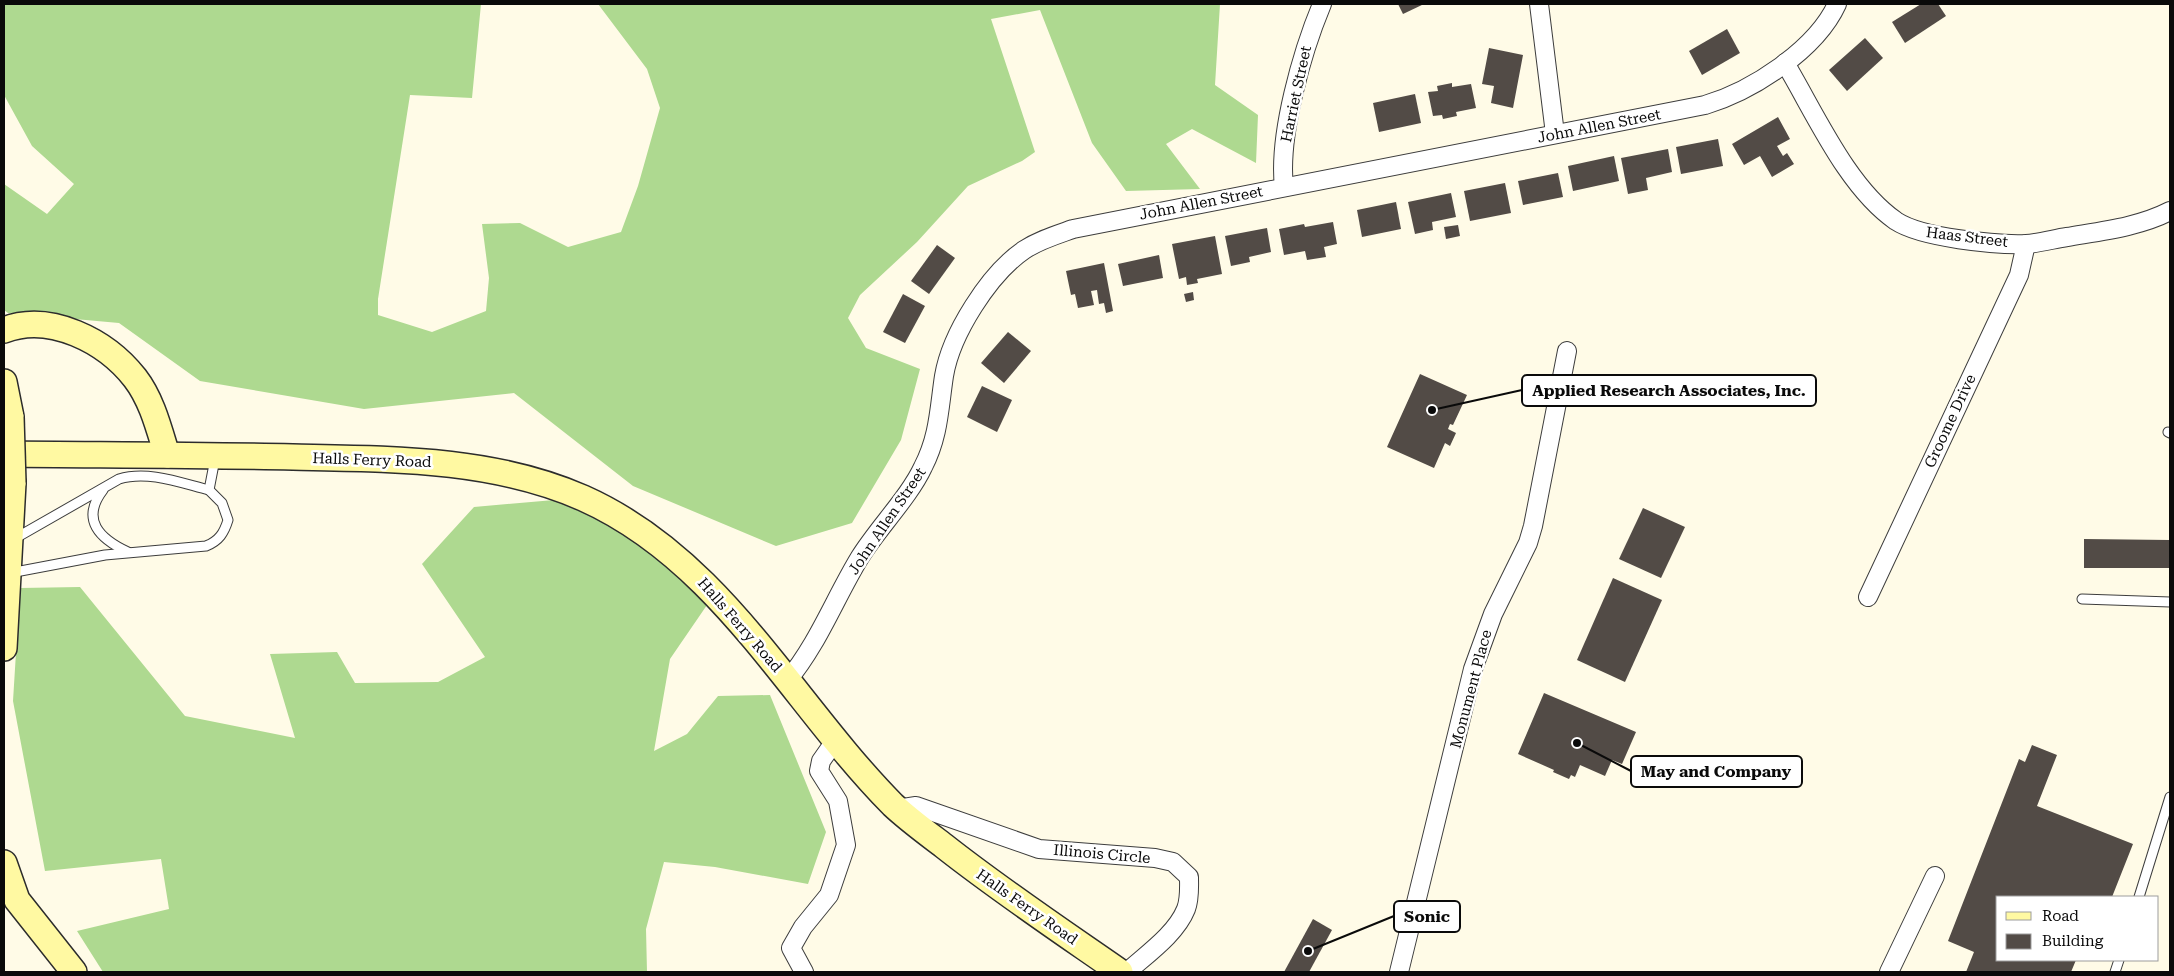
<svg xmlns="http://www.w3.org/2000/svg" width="2174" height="976" viewBox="0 0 2174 976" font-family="'Roboto Serif',serif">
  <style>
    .forest { fill: #aed990 }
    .building { fill: #524b46 }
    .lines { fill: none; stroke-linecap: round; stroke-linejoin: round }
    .lane-casing { stroke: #3d3d3d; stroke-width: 11 }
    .street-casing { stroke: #3d3d3d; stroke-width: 20 }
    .secondary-casing { stroke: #2c2c2c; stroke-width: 28 }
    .lane { stroke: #fff; stroke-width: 9 }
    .street { stroke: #fff; stroke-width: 18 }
    .secondary { stroke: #fff9a2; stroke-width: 25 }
    .secondary-bridge-casing { stroke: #2c2c2c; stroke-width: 28; stroke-linecap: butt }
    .secondary-bridge { stroke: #fff9a2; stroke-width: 25 }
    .labels { text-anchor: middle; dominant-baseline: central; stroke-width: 5; stroke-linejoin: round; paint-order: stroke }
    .street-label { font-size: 15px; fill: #0a0a0a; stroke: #fff }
    .leader { fill: none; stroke: #0a0a0a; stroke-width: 2 }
    .callout-dot { fill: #0a0a0a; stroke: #fff; stroke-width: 2 }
    .callout { fill: #fff; stroke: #0a0a0a; stroke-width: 2 }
    .callout-label { font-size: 16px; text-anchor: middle; font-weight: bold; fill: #0a0a0a }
  </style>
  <rect width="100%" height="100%" fill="#fffbe7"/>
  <!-- forest -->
  <g class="forest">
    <path d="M4,4H481L472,98L410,95L378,299V315L432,332L486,311L489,278L482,224L520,223L568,247L621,232L638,186L660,108L647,69L598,4H1220L1215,85L1258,115L1256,163L1192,129L1166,144L1200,189L1126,191L1092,143L1040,10L991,19L1035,152L1022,161L968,186L917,242L860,295L848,318L866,348L920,369L901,440L852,523L776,546L633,486L514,393L364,409L200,381L119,323L8,313L4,310V184L47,214L74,184L32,146L4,95Z"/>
    <path d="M554,500L612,524L665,564L707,605L670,659L654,751L687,734L718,696L770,695L826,832L808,884L715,867L664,862L646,929L647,972H103L77,931L169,909L161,859L45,871L13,701L20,588L80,587L185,716L295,738L270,654L337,652L355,683L438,682L485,657L422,564L474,507Z"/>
  </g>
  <!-- building -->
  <g class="building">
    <path d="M1398,4H1424L1403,14Z"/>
    <path d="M1921,4H1938L1946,16L1905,43L1892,22Z"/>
    <path d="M1727,29L1740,53L1702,75L1689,51Z"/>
    <path d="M1865,38L1883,58L1847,91L1829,70Z"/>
    <path d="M1489,48L1523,55L1513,108L1491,103L1494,86L1482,84Z"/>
    <path d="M1452,83V87L1471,84L1476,108L1456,112L1457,116L1443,119L1442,115L1433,116L1428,92L1438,91L1437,86Z"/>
    <path d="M1415,94L1421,123L1379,132L1373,103Z"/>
    <path d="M1778,117L1790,139L1777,146L1783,156L1787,153L1794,164L1772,177L1760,156L1744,165L1732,144Z"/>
    <path d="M1718,139L1723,166L1681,174L1676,147Z"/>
    <path d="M1668,149L1672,172L1646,178L1648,190L1628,194L1621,158Z"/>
    <path d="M1614,156L1619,181L1573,191L1568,166Z"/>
    <path d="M1558,173L1563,197L1523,205L1518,181Z"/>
    <path d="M1505,183L1511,213L1470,221L1464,191Z"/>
    <path d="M1451,193L1456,217L1432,222L1433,230L1415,234L1408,202Z"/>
    <path d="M1396,202L1401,229L1362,237L1357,210Z"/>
    <path d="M1333,222L1337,244L1324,247L1326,257L1307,260L1305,251L1284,255L1279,229L1304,224L1305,227Z"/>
    <path d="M1458,225L1460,236L1446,239L1444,227Z"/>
    <path d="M1267,228L1271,252L1249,257L1250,262L1231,266L1225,236Z"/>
    <path d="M1215,236L1222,274L1197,279L1198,283L1187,285L1186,277L1179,279L1172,244Z"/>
    <path d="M937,245L955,258L929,294L911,281Z"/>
    <path d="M1159,255L1163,278L1123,286L1118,264Z"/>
    <path d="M1104,263L1113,311L1106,313L1104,303L1099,304L1097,290L1091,291L1094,305L1078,308L1075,294L1071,295L1066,271Z"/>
    <path d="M1193,292L1194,300L1186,302L1184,294Z"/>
    <path d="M903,294L925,306L905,343L883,332Z"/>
    <path d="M1008,332L1031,351L1004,383L981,363Z"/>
    <path d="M1420,374L1467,395L1453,425L1450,424L1448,429L1456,433L1450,446L1445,443L1434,468L1387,447Z"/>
    <path d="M982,386L1012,400L997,432L967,417Z"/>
    <path d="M1643,508L1685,527L1661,578L1619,559Z"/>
    <path d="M2084,539L2170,540V568H2084Z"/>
    <path d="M1613,578L1662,600L1625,682L1577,660Z"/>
    <path d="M1544,693L1636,732L1622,764L1612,760L1605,776L1580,765L1575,777L1571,775L1569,779L1553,772L1554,770L1518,754Z"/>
    <path d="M2032,745L2057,755L2037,806L2133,844L2112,897H1998V960H2076L2071,972H1966L1974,952L1948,941L2019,759L2025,762Z"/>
    <path d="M1313,919L1332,930L1309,972H1284Z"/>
  </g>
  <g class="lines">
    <!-- lane casing -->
    <g class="lane-casing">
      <g id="lane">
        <path d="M2168,432L2170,433"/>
        <path d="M103,490C80,520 100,539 128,552"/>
        <path d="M14,539L119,479C148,470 181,483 209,490"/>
        <path d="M10,573L105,555L206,546C219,541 224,533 228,520L222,503L209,490L215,459"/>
        <path d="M2082,599L2170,602"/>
        <path d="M2139,897L2170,797"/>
        <path d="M2115,972L2119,960"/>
      </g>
    </g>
    <!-- street casing -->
    <g class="street-casing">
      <g id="street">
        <path d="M1539,4L1555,134"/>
        <path d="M1785,63C1815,113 1847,187 1896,221C1922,238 1995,245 2026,244C2040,243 2054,239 2067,237C2102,231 2139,227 2170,211"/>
        <path d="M1284,187C1278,135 1302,52 1322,4"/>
        <path d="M1868,597L2019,275L2026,244"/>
        <path d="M787,681C818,644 835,598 860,557C878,528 909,497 923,467C939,436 939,409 944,376C951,334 989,274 1024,250C1039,240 1056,235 1073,229L1705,105C1752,91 1816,50 1837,4"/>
        <path d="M897,809L916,806L1039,849L1155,858L1173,862L1189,877C1189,887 1190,899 1186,909C1176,934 1147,954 1127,972"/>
        <path d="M804,972L791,948L803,927L829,895L846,845L838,801L819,771L821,761L835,741"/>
        <path d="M1399,972L1473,669L1493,614L1528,543L1533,526L1567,351"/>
        <path d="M1889,972L1935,876"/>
      </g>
    </g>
    <!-- secondary casing -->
    <g class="secondary-casing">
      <g id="secondary">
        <path d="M4,330C50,312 106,341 135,378C152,400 159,429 167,455"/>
        <path d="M4,382L11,417"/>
        <path d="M4,454C100,455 196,455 293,457C390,459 492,458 583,498C722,560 791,702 893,805C909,820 927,833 944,846C1001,891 1061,931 1120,972"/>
        <path d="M4,648L13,483"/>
        <path d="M4,863L17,900L74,972"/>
      </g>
    </g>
    <!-- lane -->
    <use href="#lane" class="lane"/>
    <!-- street -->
    <use href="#street" class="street"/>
    <!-- secondary -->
    <use href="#secondary" class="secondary"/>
    <!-- secondary-bridge casing -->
    <g class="secondary-bridge-casing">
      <path id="secondary-bridge" d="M11,417L13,483"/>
    </g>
    <!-- secondary-bridge -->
    <use href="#secondary-bridge" class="secondary-bridge"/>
  </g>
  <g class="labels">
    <!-- street labels -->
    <g class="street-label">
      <text transform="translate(1296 94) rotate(-78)">Harriet Street</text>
      <text transform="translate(1599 126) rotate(-11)">John Allen Street</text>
      <text transform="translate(1201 203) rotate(-11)">John Allen Street</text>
      <text transform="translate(1967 237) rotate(7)">Haas Street</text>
      <text transform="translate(1950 421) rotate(-65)">Groome Drive</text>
      <text transform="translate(372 460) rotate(2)">Halls Ferry Road</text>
      <text transform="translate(887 521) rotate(-56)">John Allen Street</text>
      <text transform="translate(740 625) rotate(49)">Halls Ferry Road</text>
      <text transform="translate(1471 689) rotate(-75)">Monument Place</text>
      <text transform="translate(1102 854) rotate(5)">Illinois Circle</text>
      <text transform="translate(1027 907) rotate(35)">Halls Ferry Road</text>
    </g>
  </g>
  <!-- callouts -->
  <path class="leader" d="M1432 410L1522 390M1577 743L1631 771M1308 951L1394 916"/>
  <g class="callout-dot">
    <circle cx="1432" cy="410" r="5"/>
    <circle cx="1577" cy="743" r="5"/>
    <circle cx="1308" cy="951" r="5"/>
  </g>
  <g class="callout">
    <rect x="1522" y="375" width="294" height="31" rx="5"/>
    <rect x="1631" y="756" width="171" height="31" rx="5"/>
    <rect x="1394" y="901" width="66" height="31" rx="5"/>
  </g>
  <g class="callout-label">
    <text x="1669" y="396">Applied Research Associates, Inc.</text>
    <text x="1716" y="777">May and Company</text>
    <text x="1427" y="922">Sonic</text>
  </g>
  <!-- border -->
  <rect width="2174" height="976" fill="none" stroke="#0a0a0a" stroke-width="10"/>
  <!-- legend -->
  <rect x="1996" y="896" width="162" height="65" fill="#ffffff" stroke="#9d9d9d"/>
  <rect x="2006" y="912" width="25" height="8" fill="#fff9a2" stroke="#9d9d9d"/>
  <text x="2042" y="921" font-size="15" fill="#0a0a0a">Road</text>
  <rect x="2006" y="934" width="25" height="15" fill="#524b46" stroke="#9d9d9d"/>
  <text x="2042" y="946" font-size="15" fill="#0a0a0a">Building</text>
</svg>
